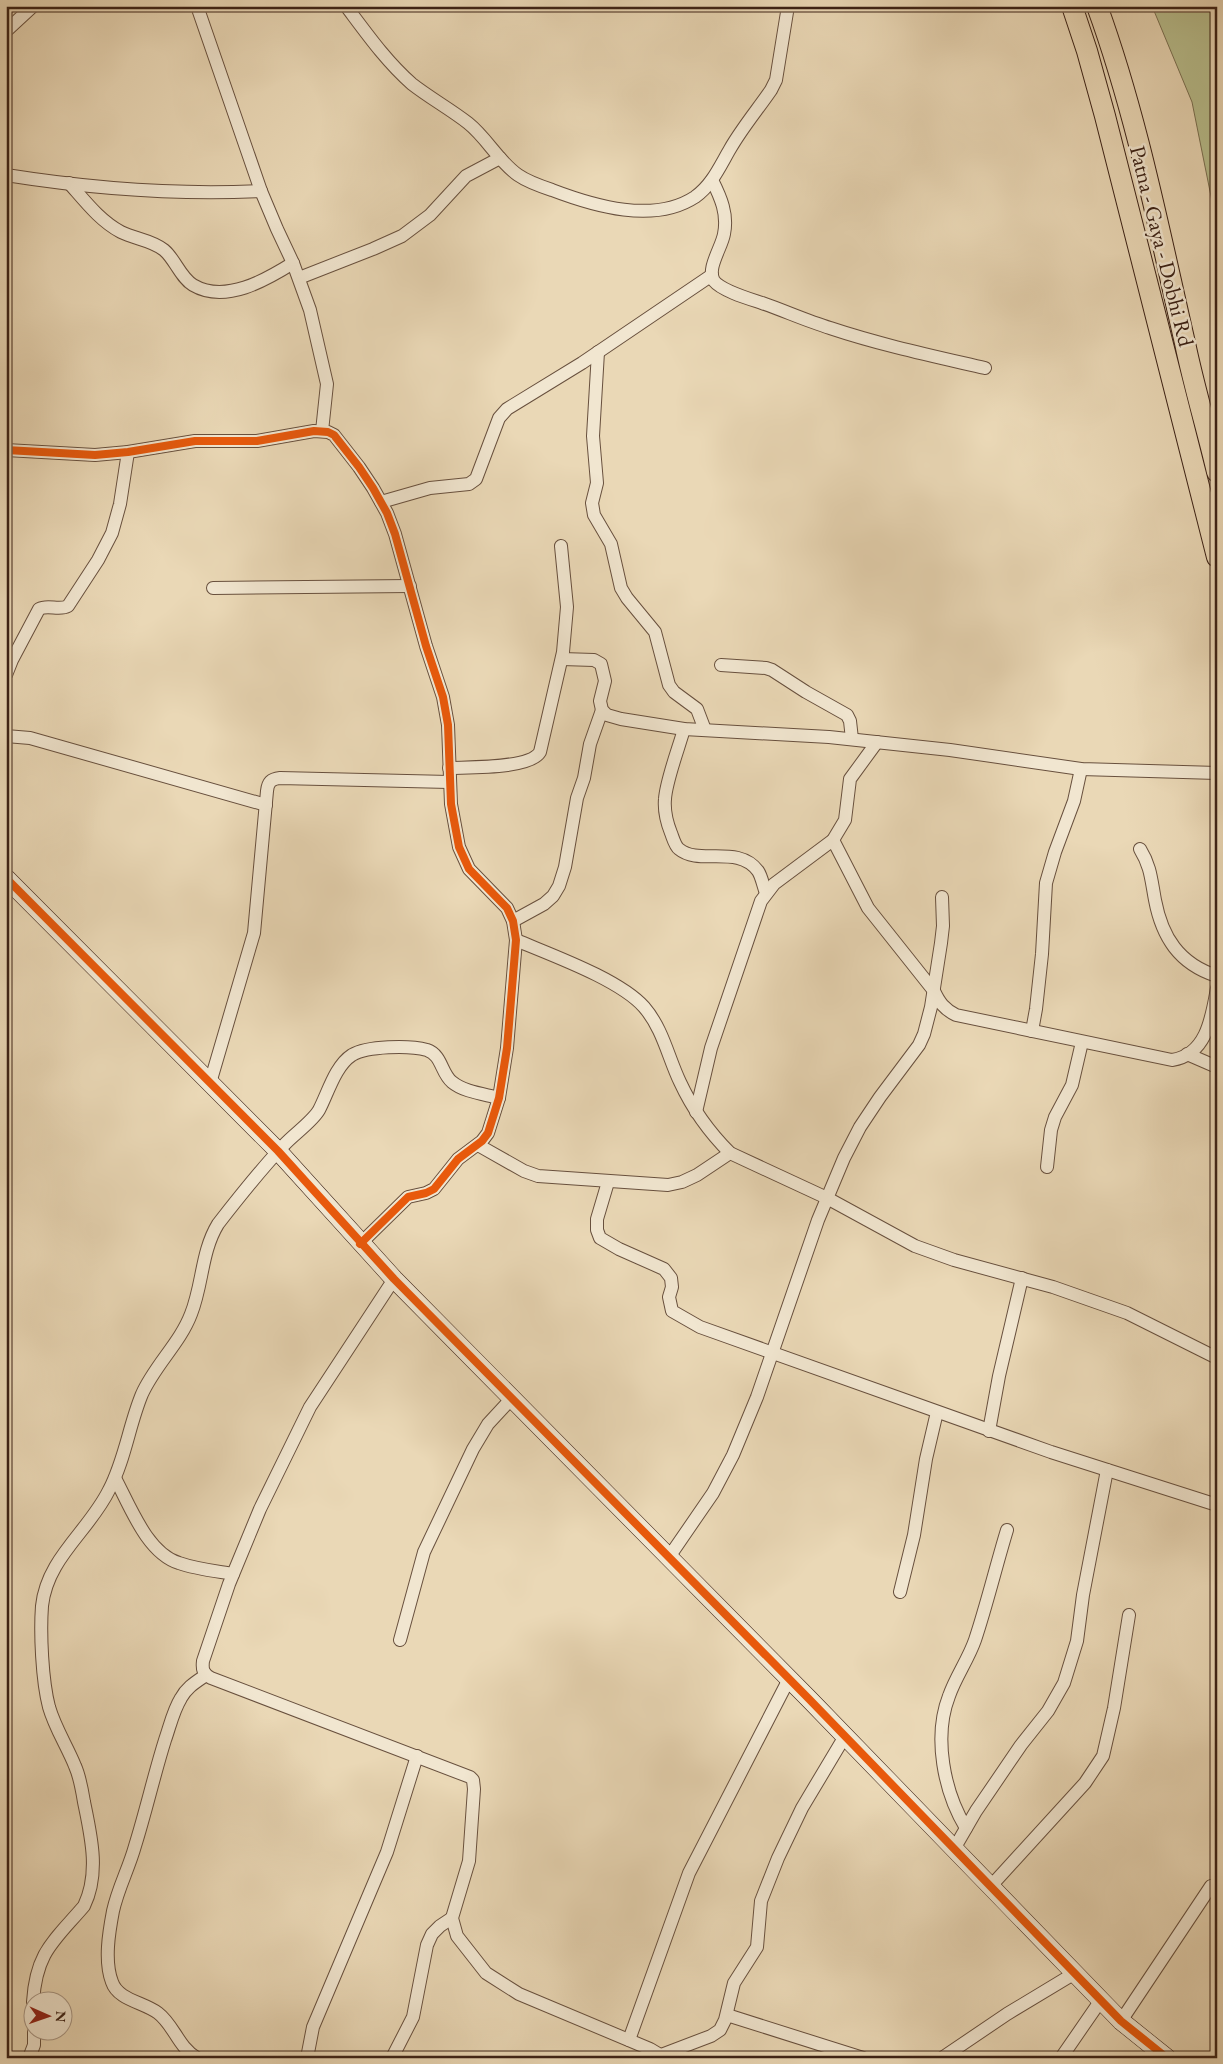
<svg xmlns="http://www.w3.org/2000/svg" width="1223" height="2064" viewBox="0 0 1223 2064" font-family="'EB Garamond',serif">
  <style>
    .green { fill: #b8be8d; stroke: #7a7052 }
    .lines { fill: none; stroke-linecap: round; stroke-linejoin: round }
    .street-casing { stroke: #68503e; stroke-width: 14 }
    .secondary-casing { stroke: #3c2216; stroke-width: 19 }
    .primary-casing { stroke: #3c2216; stroke-width: 22 }
    .street { stroke: #f1e6d0; stroke-width: 12 }
    .secondary { stroke: #f1e6d0; stroke-width: 18 }
    .primary { stroke: #ead8b6; stroke-width: 20 }
    .cycleway-casing { stroke: #f1e6d0; stroke-width: 11 }
    .cycleway { stroke: #e8590c; stroke-width: 8 }
    .labels { text-anchor: middle; dominant-baseline: central; stroke-width: 5; stroke-linejoin: round; paint-order: stroke }
    .street-label { font-size: 22px; fill: #3c2216; stroke: #f1e6d0 }
  </style>
  <rect width="100%" height="100%" fill="#ead8b6"/>
  <filter id="stains"><feTurbulence type="fractalNoise" baseFrequency=".004" numOctaves="4"/><feColorMatrix values="0 0 0 0 .2 0 0 0 0 .09 0 0 0 0 .02 0 0 0 .5 -.17"/></filter>
  <radialGradient id="worn" r=".72"><stop offset=".6" stop-color="#630" stop-opacity="0"/><stop offset="1" stop-color="#630" stop-opacity=".3"/></radialGradient>
  <!-- green -->
  <path class="green" d="M1152,6H1217V226L1192,102Z"/>
  <g class="lines">
    <!-- street casing -->
    <g class="street-casing">
      <g id="street">
        <path d="M197,6L261,191L277,229L293,263L310,310L327,384L322,431"/>
        <path d="M346,6C367,34 386,61 412,84C430,98 450,109 468,123C487,138 498,161 518,175C528,182 540,186 552,190C594,206 654,224 695,197C712,185 720,166 730,149C742,128 758,109 771,90L776,80L788,6"/>
        <path d="M6,31L33,6"/>
        <path d="M6,175C88,188 179,195 261,191"/>
        <path d="M712,180C721,198 728,214 724,234C722,247 706,269 714,281C722,291 750,299 762,303C785,311 807,321 830,328C881,345 933,356 985,368"/>
        <path d="M69,183C85,201 100,221 121,232C135,239 152,240 164,250C175,259 180,277 193,285C225,304 266,280 293,263"/>
        <path d="M299,278L373,249L402,236L430,215L466,176L500,158"/>
        <path d="M598,352L593,436L597,483L592,503L594,515L611,544L621,588L627,598L655,632L669,685L674,692L697,709L705,730"/>
        <path d="M6,450L95,455L128,452L195,441H257L314,431L328,432L334,435L359,467L373,488L387,513L395,534L426,646L443,697L448,725L451,804L459,847L469,869L507,908L513,921L516,940L507,1048L499,1098L488,1133L482,1141L458,1159L434,1189L426,1193L408,1197L360,1244"/>
        <path d="M381,502L430,488L469,484L476,479L499,418L507,409L582,363L712,275"/>
        <path d="M213,588L410,586"/>
        <path d="M562,659L594,660L601,664L605,681L600,701L602,710L607,715L621,719L684,729L829,737L950,750L1081,769L1217,773"/>
        <path d="M721,665L766,668L772,670L806,692L847,715L850,721L852,739"/>
        <path d="M6,675L12,660L39,609C48,604 59,611 68,606L98,560L112,533L120,504L128,452"/>
        <path d="M684,729C679,747 666,781 665,799C664,810 667,823 671,833C673,838 675,846 679,849C699,866 738,844 758,871C762,877 763,886 766,893"/>
        <path d="M6,736L30,738L266,805"/>
        <path d="M449,768C469,767 530,769 540,752L563,652L567,607L561,546"/>
        <path d="M833,840L868,908L934,991C939,1002 944,1009 956,1015L1172,1060C1207,1055 1212,1016 1217,988"/>
        <path d="M1140,849C1151,867 1151,879 1155,900C1162,937 1179,964 1217,976"/>
        <path d="M513,921L544,904L553,896L559,886L565,867L577,798L584,778L590,744L602,710"/>
        <path d="M516,940C551,955 619,979 644,1007C663,1029 668,1057 680,1082C692,1108 710,1133 730,1153L827,1198L915,1246L954,1260L1053,1287L1127,1313L1217,1358"/>
        <path d="M1032,1031L1036,1009L1042,954L1046,883L1055,852L1074,801L1081,769"/>
        <path d="M1187,1054L1217,1067"/>
        <path d="M210,1083L254,933L267,791C268,782 271,779 280,778L449,782"/>
        <path d="M696,1112L711,1048L761,901L774,884L833,840L845,820L850,779L877,742"/>
        <path d="M478,1145L524,1171L538,1176L668,1185L682,1182L697,1175L730,1153"/>
        <path d="M1047,1167L1051,1130L1055,1117L1072,1085L1082,1042"/>
        <path d="M608,1182L597,1219V1230L600,1238L619,1249L664,1269L671,1278L672,1287L669,1297L672,1311L700,1327L1051,1452L1217,1505"/>
        <path d="M394,1279L310,1407L260,1509L229,1584L203,1661C202,1669 203,1674 211,1678L470,1777L473,1780L474,1789L469,1861L452,1918L457,1936L486,1973L519,1994L650,2049L665,2058"/>
        <path d="M989,1431L999,1376L1022,1278"/>
        <path d="M115,1478C130,1506 147,1553 179,1563C196,1569 215,1571 233,1574"/>
        <path d="M669,1557L713,1493L733,1455L757,1397L818,1220L844,1158L860,1127L880,1097L919,1045L924,1034L931,1007L941,943L943,926L942,897"/>
        <path d="M900,1592L914,1535L926,1459L937,1412"/>
        <path d="M400,1640L424,1552L473,1449L488,1424L512,1398"/>
        <path d="M966,1828C944,1792 933,1737 949,1696C956,1676 968,1660 975,1640C987,1604 996,1566 1007,1530"/>
        <path d="M954,1849L976,1811L1021,1745L1048,1711L1064,1683L1077,1641L1083,1595L1107,1470"/>
        <path d="M991,1886L1085,1783L1103,1756L1114,1708L1129,1615"/>
        <path d="M33,2002C36,1952 54,1941 84,1906C100,1873 91,1836 84,1802C82,1790 80,1777 75,1766C67,1746 55,1728 49,1707C42,1680 40,1633 42,1606C47,1558 89,1531 109,1490C125,1460 129,1425 142,1394C155,1365 180,1343 191,1314C203,1284 201,1252 218,1224C239,1197 260,1170 284,1145C294,1134 312,1122 319,1110C328,1093 335,1066 352,1055C367,1046 409,1045 427,1050C442,1055 441,1073 452,1082C464,1092 484,1094 499,1098"/>
        <path d="M727,2015L863,2058"/>
        <path d="M1121,2021L1211,1886"/>
        <path d="M629,2040L689,1873L789,1679"/>
        <path d="M661,2055L711,2036L720,2030L725,2020L734,1983L757,1947L761,1901L778,1858L802,1808L845,1736"/>
        <path d="M29,2058L34,2045V2032"/>
        <path d="M197,2058C178,2047 174,2025 158,2013C143,2002 118,2000 112,1982C104,1961 109,1932 113,1911C118,1888 129,1868 135,1846C146,1811 154,1775 165,1740C170,1726 173,1711 181,1698C187,1687 196,1682 206,1675"/>
        <path d="M307,2058L313,2027L387,1852L417,1756"/>
        <path d="M392,2058L413,2017L427,1945L432,1934L440,1926L452,1918"/>
        <path d="M942,2058L1007,2014L1075,1973"/>
        <path d="M1061,2058L1101,2000"/>
      </g>
    </g>
    <!-- secondary casing -->
    <g class="secondary-casing">
      <path id="secondary" d="M6,878L278,1151L394,1279L809,1699L1121,2021L1167,2058"/>
    </g>
    <!-- primary casing -->
    <g class="primary-casing">
      <g id="primary">
        <path d="M1072,6L1087,51L1105,116L1217,557"/>
        <path d="M1097,6C1137,116 1159,230 1185,343C1194,387 1207,429 1217,472"/>
      </g>
    </g>
    <!-- street -->
    <use href="#street" class="street"/>
    <!-- secondary -->
    <use href="#secondary" class="secondary"/>
    <!-- primary -->
    <use href="#primary" class="primary"/>
    <!-- cycleway casing -->
    <g class="cycleway-casing">
      <g id="cycleway">
        <path d="M6,450L95,455L128,452L195,441H257L314,431L328,432L334,435L359,467L373,488L387,513L395,534L426,646L443,697L448,725L451,804L459,847L469,869L507,908L513,921L516,940L507,1048L499,1098L488,1133L482,1141L458,1159L434,1189L426,1193L408,1197L360,1244"/>
        <path d="M6,878L278,1151L394,1279L809,1699L1121,2021L1167,2058"/>
      </g>
    </g>
    <!-- cycleway -->
    <use href="#cycleway" class="cycleway"/>
  </g>
  <g class="labels">
    <!-- street labels -->
    <g class="street-label">
      <text transform="translate(1162 246) rotate(76)">Patna - Gaya - Dobhi Rd</text>
    </g>
  </g>
  <!-- margin -->
  <rect width="1223" height="2064" fill="none" stroke="#ead8b6" stroke-width="25"/>
  <rect x="8" y="8" width="1208" height="2049" fill="none" stroke="#3c2216" stroke-width="2.5"/>
  <rect x="12" y="12" width="1198" height="2039" fill="none" stroke="#3c2216"/>
  <!-- north arrow -->
  <g transform="translate(48 2016) rotate(92)"><circle r="24" fill="#f1e6d0" stroke="#a99886"/>
  <path d="M0-4L9 19L0 12L-9 19Z" fill="#8f2418"/>
  <text y="-8" font-size="14" font-weight="bold" text-anchor="middle" fill="#3c2216">N</text>
  </g>
  <rect width="100%" height="100%" filter="url(#stains)"/>
  <rect width="100%" height="100%" fill="url(#worn)"/>
</svg>
